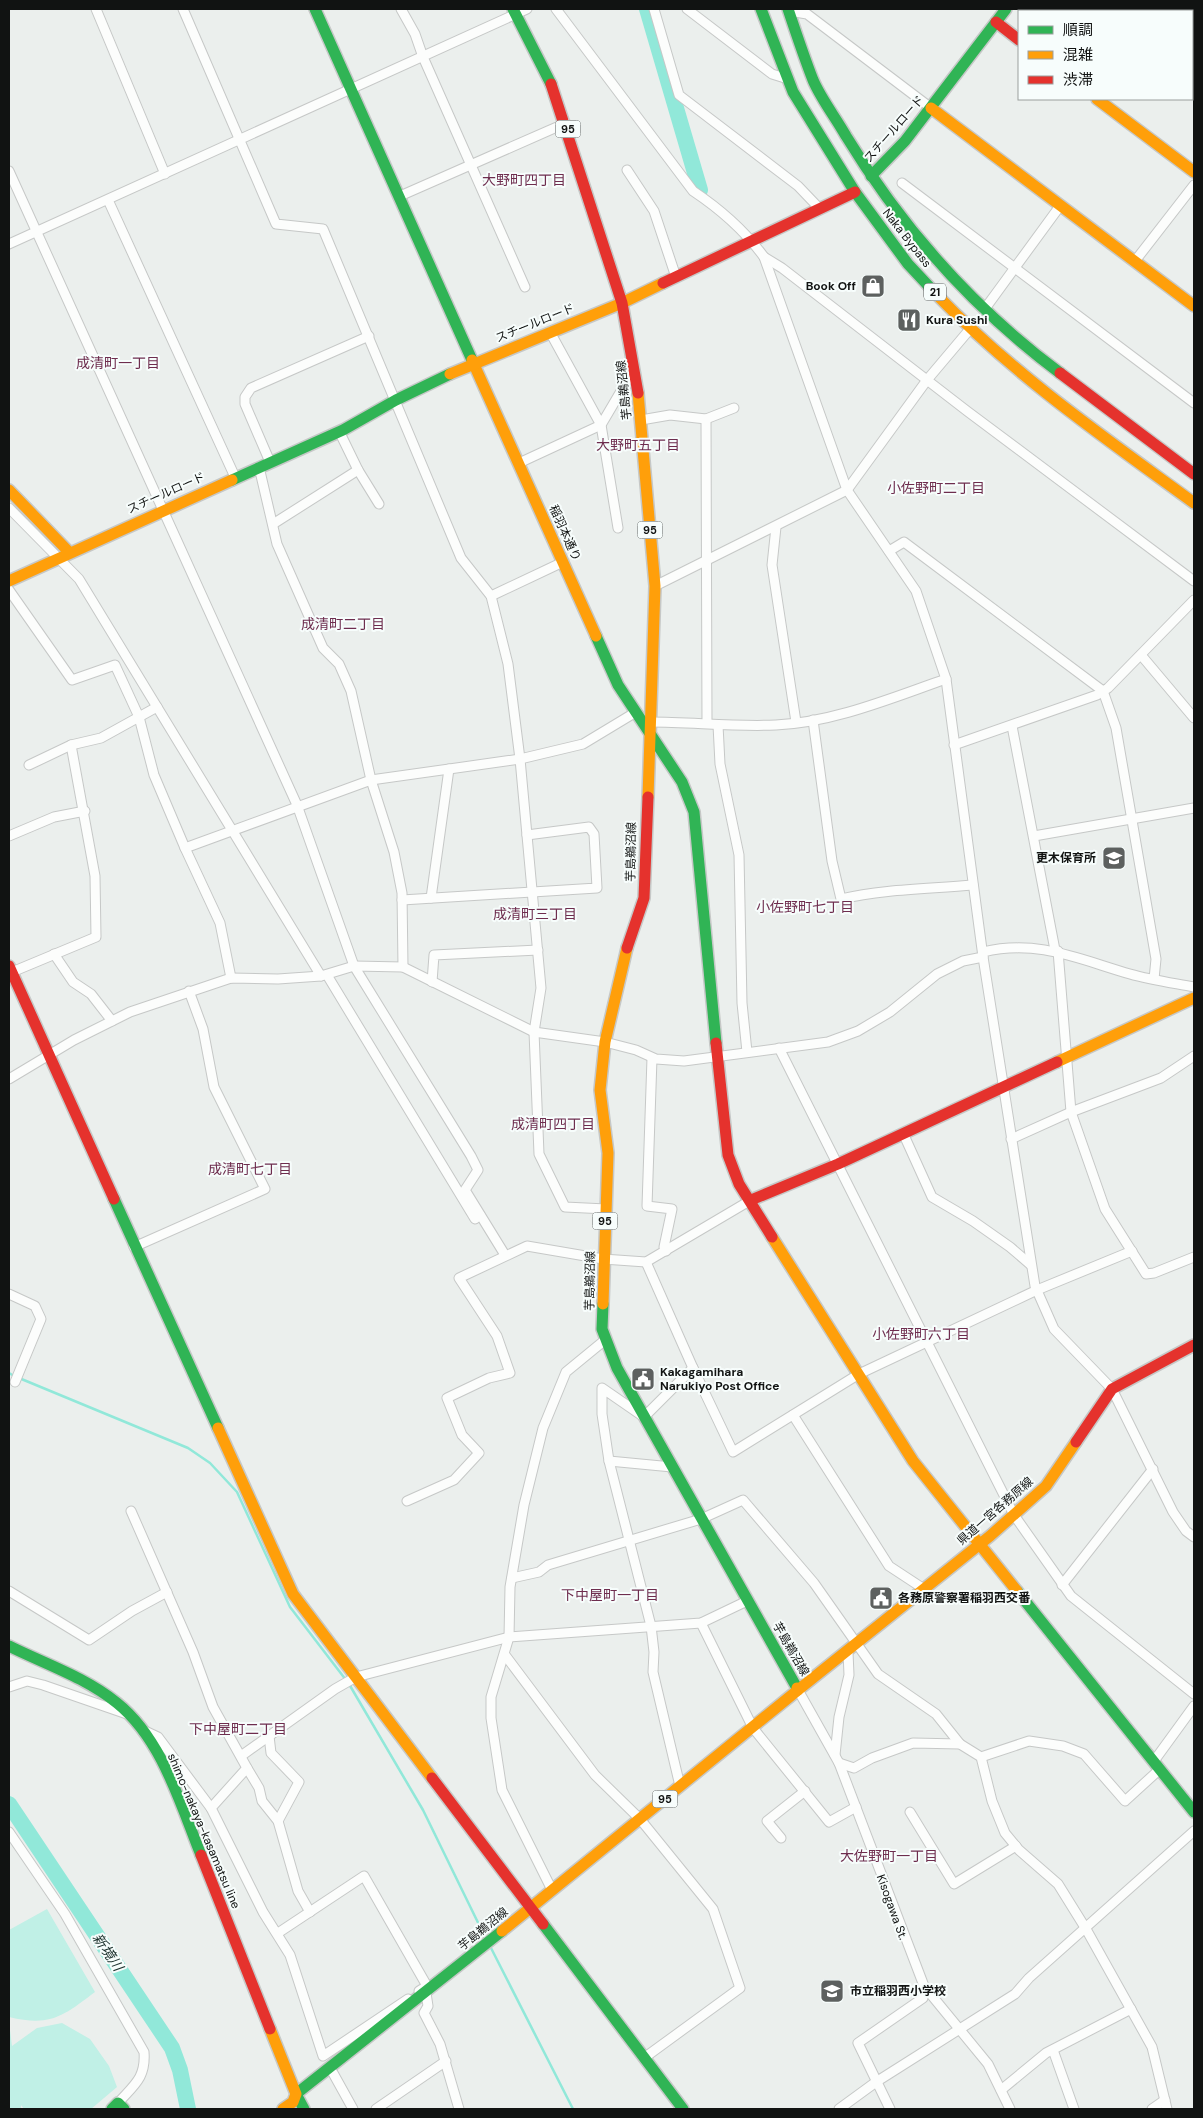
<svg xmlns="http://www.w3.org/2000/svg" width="1203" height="2118" viewBox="0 0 1203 2118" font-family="'DM Sans','Noto Sans JP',sans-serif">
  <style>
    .green { fill: #c0f0e6 }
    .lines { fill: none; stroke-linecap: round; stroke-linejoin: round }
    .stream { stroke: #91e8d9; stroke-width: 2.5 }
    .river { stroke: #91e8d9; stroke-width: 16 }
    .street-casing { stroke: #c6c8c7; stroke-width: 11 }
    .fast-casing { stroke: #c6c8c7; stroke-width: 14 }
    .slow-casing { stroke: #c6c8c7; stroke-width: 14 }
    .jam-casing { stroke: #c6c8c7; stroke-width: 14 }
    .street { stroke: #fcfdfc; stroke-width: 9 }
    .fast { stroke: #30b455; stroke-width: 11 }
    .slow { stroke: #ff9f0a; stroke-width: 11 }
    .jam { stroke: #e5322d; stroke-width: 11 }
    .labels { text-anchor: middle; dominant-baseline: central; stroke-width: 4; stroke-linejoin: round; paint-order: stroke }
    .shield { fill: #f7fdfc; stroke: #565958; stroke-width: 1 }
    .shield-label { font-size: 11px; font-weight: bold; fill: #111312 }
    .street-label { font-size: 12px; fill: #111312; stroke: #f7fdfc }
    .poi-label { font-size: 12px; font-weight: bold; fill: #111312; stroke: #f7fdfc; text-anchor: start }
    .neighbourhood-label { font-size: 14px; fill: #6e2d4e; stroke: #f7fdfc }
    .water-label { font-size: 14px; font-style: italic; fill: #1b302c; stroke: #f7fdfc }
  </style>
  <rect width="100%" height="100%" fill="#ebefed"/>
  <!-- green -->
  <g class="green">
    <path d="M47,1909L95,1992C63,2016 51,2027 9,2017V1930Z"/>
    <path d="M9,2022L12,2046L37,2028L62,2023L90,2039L109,2066L117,2087L91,2109H24L21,2105V2109H9Z"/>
  </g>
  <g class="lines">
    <!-- stream -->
    <g class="stream">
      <path d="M9,1373L14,1376"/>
      <path d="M19,1378L188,1448L210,1463L237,1492L290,1607L346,1680"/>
      <path d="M349,1684L423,1810L486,1939"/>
      <path d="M491,1948L573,2109"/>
    </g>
    <!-- river -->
    <g class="river">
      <path d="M647,9L700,190"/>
      <path d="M9,1804L172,2048L180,2070L188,2109"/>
    </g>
    <!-- street casing -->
    <g class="street-casing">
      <g id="street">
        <path d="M96,9L165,174"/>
        <path d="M183,9L276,224L323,229L461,558L491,596L508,664L520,759L541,988L534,1032L539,1154L565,1207L606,1209"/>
        <path d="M401,9L415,34L423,57L525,287"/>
        <path d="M556,9L693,191C720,209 745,231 764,257L847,490L916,591L946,679L983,957L1035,1286L1054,1329L1112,1389L1173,1512L1186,1531L1194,1537"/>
        <path d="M654,9L679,95L798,186L820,209"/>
        <path d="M687,9L772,74L788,79"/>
        <path d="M1156,9L1160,11"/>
        <path d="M789,11L807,14L931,108"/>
        <path d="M1192,36L1194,37"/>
        <path d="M627,170L654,211L676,277"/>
        <path d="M9,171L297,805L354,966L471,1156L478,1170L465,1190L505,1255"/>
        <path d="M902,183L1194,403"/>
        <path d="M400,196L566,123"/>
        <path d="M108,200L235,477"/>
        <path d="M9,244L527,9"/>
        <path d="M764,257L782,268L967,411L1194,581"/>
        <path d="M1135,261L1194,185"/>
        <path d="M984,310L1060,206"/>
        <path d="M550,332L601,425L618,528"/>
        <path d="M706,419L707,723"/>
        <path d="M641,420L670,415L706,419L734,408"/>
        <path d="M339,431L358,470L379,504"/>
        <path d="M270,462L245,404V397L251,388L369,336"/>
        <path d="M519,463L601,425L634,369"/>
        <path d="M259,467L277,544L323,648L339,664L351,691L371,780L394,852L402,893L403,967"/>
        <path d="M9,508L79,579L321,976"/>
        <path d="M273,524L358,470"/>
        <path d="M776,527L772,565L796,722"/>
        <path d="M889,551L904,542L1103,691L1116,728L1156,959L1154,979"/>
        <path d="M655,586L847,490L927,380L970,329"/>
        <path d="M9,590L72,680L115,665L139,717L154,775L185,848L220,923L231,978"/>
        <path d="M491,596L563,562"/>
        <path d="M1141,655L1194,718"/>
        <path d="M813,720L832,861L841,899C884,889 929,889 973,885"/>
        <path d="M650,722C692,722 734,727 776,725C835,722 891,698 946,679"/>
        <path d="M718,725L720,764L739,855L742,1003L747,1052"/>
        <path d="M1012,726L1055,950"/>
        <path d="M954,745L1097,695L1108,688L1194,600"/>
        <path d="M29,765L71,745L101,738L157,707"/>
        <path d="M9,836L54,817L85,811"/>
        <path d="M1034,836L1194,808"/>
        <path d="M185,848L371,780L520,759L583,744L636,712"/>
        <path d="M431,898L449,769"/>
        <path d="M402,900L597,888L594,834L589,827L527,835"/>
        <path d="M1058,951L1071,1112L1105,1209L1146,1274L1154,1273L1194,1257"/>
        <path d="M983,952C1038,939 1078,959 1130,974C1151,980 1173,983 1194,987"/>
        <path d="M54,954L73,982L91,994L112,1021"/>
        <path d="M12,972L96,937L95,876L71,745"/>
        <path d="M327,975L475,1219L480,1215"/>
        <path d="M432,982L434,955L538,950"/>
        <path d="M779,1048L1014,1515L1071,1596L1194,1694"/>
        <path d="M652,1058L647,1206L672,1209L664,1247L666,1251"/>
        <path d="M9,1079L74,1040L130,1012L231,978L278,979L321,976L354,966L403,967L534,1032L605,1042L636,1050L656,1059L684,1061L828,1042L858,1031L890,1012L937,974L963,961L983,957"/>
        <path d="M903,1133L932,1197L973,1221L1010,1247L1031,1265"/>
        <path d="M1011,1139L1071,1112L1161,1078L1194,1056"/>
        <path d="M134,1247L265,1189L214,1087L203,1029L189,991"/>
        <path d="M646,1262L693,1368"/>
        <path d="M9,1294L35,1306L41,1319L15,1382"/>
        <path d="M793,1415L889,1566L924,1589"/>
        <path d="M609,1461L672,1467"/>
        <path d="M407,1501L454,1480L479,1453L462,1435L447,1398L489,1378L510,1373L497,1336L459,1278L527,1246L603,1259L646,1262L751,1200"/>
        <path d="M131,1511L193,1652L213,1707L247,1768L211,1808L263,1912L290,1955L323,2056L408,1999"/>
        <path d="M512,1578L539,1572L548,1565L701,1519L743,1500L814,1583L878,1674L936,1714L960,1744"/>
        <path d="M1062,1585L1153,1469"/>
        <path d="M9,1591L89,1640L132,1611L167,1592"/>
        <path d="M701,1623L753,1728L829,1822L856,1807"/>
        <path d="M505,1655L595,1775L640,1819L713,1909L740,1988L644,2058"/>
        <path d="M9,1687L27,1681L43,1685L127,1714"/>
        <path d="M798,1690L839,1763L924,1986L988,2064L1010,2109"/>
        <path d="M143,1730L158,1737L211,1808"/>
        <path d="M269,1736L271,1753L299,1782L278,1821"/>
        <path d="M835,1755L839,1717L849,1675L848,1652"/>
        <path d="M241,1756L335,1689L356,1677L509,1637L701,1623L747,1601"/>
        <path d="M981,1757L1029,1741L1063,1746L1084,1754L1125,1801L1160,1769"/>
        <path d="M1154,1761L1194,1706"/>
        <path d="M839,1763L854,1768L872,1758L913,1743L960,1744L981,1757L992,1801L1005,1833L1019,1850L1058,1884L1086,1929L1152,2047L1167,2109"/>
        <path d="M247,1768L259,1788L262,1801L278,1821L298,1891L310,1912"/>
        <path d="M680,1786L653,1672L654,1652L651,1626L609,1461L602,1414V1388L644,1417L693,1368L733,1452L859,1374L1037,1290L1132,1251"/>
        <path d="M910,1812L954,1884L1016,1846"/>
        <path d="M9,1832L65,1914L144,2052C146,2078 134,2085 118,2103"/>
        <path d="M781,1838L767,1821L805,1791"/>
        <path d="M552,1890L502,1790L491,1718V1697L509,1637L510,1587L524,1505L543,1428L566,1372L605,1340"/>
        <path d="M278,1933L364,1876L427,1986L419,1991"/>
        <path d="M426,1993L428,2006L424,2013L440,2044L459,2109"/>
        <path d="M1053,2050L1074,2109"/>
        <path d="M333,2073L353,2109"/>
        <path d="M1001,2090L1046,2053L1131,2009"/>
        <path d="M376,2109L446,2061"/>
        <path d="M839,2109L876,2082L1015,1994L1029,1978L1194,1831"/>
        <path d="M890,2109L858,2043L923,1998L924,1986"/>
        <path d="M1152,2109L1165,2100"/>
      </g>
    </g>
    <!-- fast casing -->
    <g class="fast-casing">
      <g id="fast">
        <path d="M315,9L472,360"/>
        <path d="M513,9L551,84"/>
        <path d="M761,9L793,92L855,192L908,264L937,295"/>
        <path d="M788,9C796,33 804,57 813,80C821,99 836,118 846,136C902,228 973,308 1060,373"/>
        <path d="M871,176L905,141L1006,9"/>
        <path d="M232,480L343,430L396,400L450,374"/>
        <path d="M596,636L618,685L682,782L694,812L716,1043"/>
        <path d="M114,1199L218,1428"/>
        <path d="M603,1304L602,1329L617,1368L797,1688"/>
        <path d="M1017,1591L1194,1812"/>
        <path d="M9,1646C45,1664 85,1677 117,1703C162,1739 180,1803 201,1855"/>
        <path d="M543,1924L683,2109"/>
        <path d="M112,2109L118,2103L124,2109"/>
        <path d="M304,2109L296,2094L502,1931"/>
      </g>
    </g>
    <!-- slow casing -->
    <g class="slow-casing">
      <g id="slow">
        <path d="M1097,99L1194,172"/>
        <path d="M931,108L1194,306"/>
        <path d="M937,295C1014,375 1105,438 1194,503"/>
        <path d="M472,360L596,636"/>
        <path d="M450,374L622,303L663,283"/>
        <path d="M638,393L655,586L648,797"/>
        <path d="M9,490L69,552"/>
        <path d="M9,581L232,480"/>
        <path d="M1057,1062L1194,998"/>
        <path d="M772,1237L913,1461L1017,1591"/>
        <path d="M603,1304L608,1153L600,1090L605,1042L627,948"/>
        <path d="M218,1428L293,1594L432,1778"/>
        <path d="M798,1690L990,1536L1046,1486L1076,1442"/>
        <path d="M502,1931L798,1690L797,1688"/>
        <path d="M270,2029L296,2094L293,2102L283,2109"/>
      </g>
    </g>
    <!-- jam casing -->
    <g class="jam-casing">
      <g id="jam">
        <path d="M996,22L1019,40"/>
        <path d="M551,84L622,303L638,393"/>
        <path d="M663,283L855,192"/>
        <path d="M1060,373L1194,474"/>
        <path d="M627,948L644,898L648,797"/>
        <path d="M9,966L114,1199"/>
        <path d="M716,1043L728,1155L739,1184L772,1237"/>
        <path d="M751,1200L838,1164L1057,1062"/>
        <path d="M1076,1442L1112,1389L1194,1345"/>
        <path d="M432,1778L543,1924"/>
        <path d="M201,1855L270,2029"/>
      </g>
    </g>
    <!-- street -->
    <use href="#street" class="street"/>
    <!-- fast -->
    <use href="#fast" class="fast"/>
    <!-- slow -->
    <use href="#slow" class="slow"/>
    <!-- jam -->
    <use href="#jam" class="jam"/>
  </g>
  <!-- icons -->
  <defs>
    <g id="shop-square" transform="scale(1.25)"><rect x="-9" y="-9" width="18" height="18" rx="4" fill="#5d605f" stroke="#f7fdfc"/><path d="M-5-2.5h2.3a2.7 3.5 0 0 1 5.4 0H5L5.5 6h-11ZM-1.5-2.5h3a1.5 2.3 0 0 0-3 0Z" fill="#fff"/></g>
    <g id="restaurant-square" transform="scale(1.25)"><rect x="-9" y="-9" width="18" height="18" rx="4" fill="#5d605f" stroke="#f7fdfc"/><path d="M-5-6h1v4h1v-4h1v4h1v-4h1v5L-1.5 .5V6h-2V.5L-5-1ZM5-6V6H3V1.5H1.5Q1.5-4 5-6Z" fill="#fff"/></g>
    <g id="school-square" transform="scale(1.25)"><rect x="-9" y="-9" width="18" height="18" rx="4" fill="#5d605f" stroke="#f7fdfc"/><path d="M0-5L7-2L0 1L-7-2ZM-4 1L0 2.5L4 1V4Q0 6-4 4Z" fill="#fff"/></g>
    <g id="civic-square" transform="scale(1.25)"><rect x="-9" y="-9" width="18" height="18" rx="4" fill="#5d605f" stroke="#f7fdfc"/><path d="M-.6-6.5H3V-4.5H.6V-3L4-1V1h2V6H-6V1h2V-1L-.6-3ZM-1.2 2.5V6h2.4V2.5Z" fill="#fff"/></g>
  </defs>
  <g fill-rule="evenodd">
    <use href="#shop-square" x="873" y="286"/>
    <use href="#restaurant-square" x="909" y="320"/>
    <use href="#school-square" x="1114" y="858"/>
    <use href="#civic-square" x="643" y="1379"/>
    <use href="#civic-square" x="881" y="1598"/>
    <use href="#school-square" x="832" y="1991"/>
  </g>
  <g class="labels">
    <!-- shield labels -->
    <g class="shield">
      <rect x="555.5" y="120.5" width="25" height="17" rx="4"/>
      <rect x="924" y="283.5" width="22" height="17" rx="4"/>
      <rect x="637.5" y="521.5" width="25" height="17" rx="4"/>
      <rect x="592.5" y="1212.5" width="25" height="17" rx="4"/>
      <rect x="652.5" y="1790.5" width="25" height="17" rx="4"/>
    </g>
    <g class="shield-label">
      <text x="568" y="129">95</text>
      <text x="935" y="292">21</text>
      <text x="650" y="530">95</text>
      <text x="605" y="1221">95</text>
      <text x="665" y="1799">95</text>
    </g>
    <!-- street labels -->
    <g class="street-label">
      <text transform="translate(894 129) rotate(-49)">スチールロード</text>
      <text transform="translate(907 238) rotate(52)">Naka Bypass</text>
      <text transform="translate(535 323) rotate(-22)">スチールロード</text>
      <text transform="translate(624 390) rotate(-96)">芋島鵜沼線</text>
      <text transform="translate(166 493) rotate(-24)">スチールロード</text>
      <text transform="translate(565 533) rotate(66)">稲羽本通り</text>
      <text transform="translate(631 852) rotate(-89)">芋島鵜沼線</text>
      <text transform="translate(590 1281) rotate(-89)">芋島鵜沼線</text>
      <text transform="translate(995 1511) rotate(-41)">県道一宮各務原線</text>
      <text transform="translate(791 1649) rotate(60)">芋島鵜沼線</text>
      <text transform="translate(204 1831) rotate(67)">shimo-nakaya-kasamatsu line</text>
      <text transform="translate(892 1907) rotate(70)">Kisogawa St.</text>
      <text transform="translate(483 1929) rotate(-39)">芋島鵜沼線</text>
    </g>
    <!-- poi labels -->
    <g class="poi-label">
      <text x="856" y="286" text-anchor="end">Book Off</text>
      <text x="926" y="320">Kura Sushi</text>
      <text x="1096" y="858" text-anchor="end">更木保育所</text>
      <text x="660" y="1372">Kakagamihara<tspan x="660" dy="14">Narukiyo Post Office</tspan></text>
      <text x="898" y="1598">各務原警察署稲羽西交番</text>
      <text x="850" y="1991">市立稲羽西小学校</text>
    </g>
    <!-- neighbourhood labels -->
    <g class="neighbourhood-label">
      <text x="524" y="180">大野町四丁目</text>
      <text x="118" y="363">成清町一丁目</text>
      <text x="638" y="445">大野町五丁目</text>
      <text x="936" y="488">小佐野町二丁目</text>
      <text x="343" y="624">成清町二丁目</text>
      <text x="805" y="907">小佐野町七丁目</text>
      <text x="535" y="914">成清町三丁目</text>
      <text x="553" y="1124">成清町四丁目</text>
      <text x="250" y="1169">成清町七丁目</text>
      <text x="921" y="1334">小佐野町六丁目</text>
      <text x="610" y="1595">下中屋町一丁目</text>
      <text x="238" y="1729">下中屋町二丁目</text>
      <text x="889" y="1856">大佐野町一丁目</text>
    </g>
    <!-- water labels -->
    <g class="water-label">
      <text transform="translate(108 1952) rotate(56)">新境川</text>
    </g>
  </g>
  <!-- border -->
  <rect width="1203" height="2118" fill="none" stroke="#111312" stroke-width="20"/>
  <!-- legend -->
  <rect x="1018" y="10" width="175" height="90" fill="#f7fdfc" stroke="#9b9f9e"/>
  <rect x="1028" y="26" width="25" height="8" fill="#30b455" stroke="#9b9f9e"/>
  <text x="1063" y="35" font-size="15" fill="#111312">順調</text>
  <rect x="1028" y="51" width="25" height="8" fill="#ff9f0a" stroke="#9b9f9e"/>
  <text x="1063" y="60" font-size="15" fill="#111312">混雑</text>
  <rect x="1028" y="76" width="25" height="8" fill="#e5322d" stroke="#9b9f9e"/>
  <text x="1063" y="85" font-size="15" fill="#111312">渋滞</text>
</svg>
